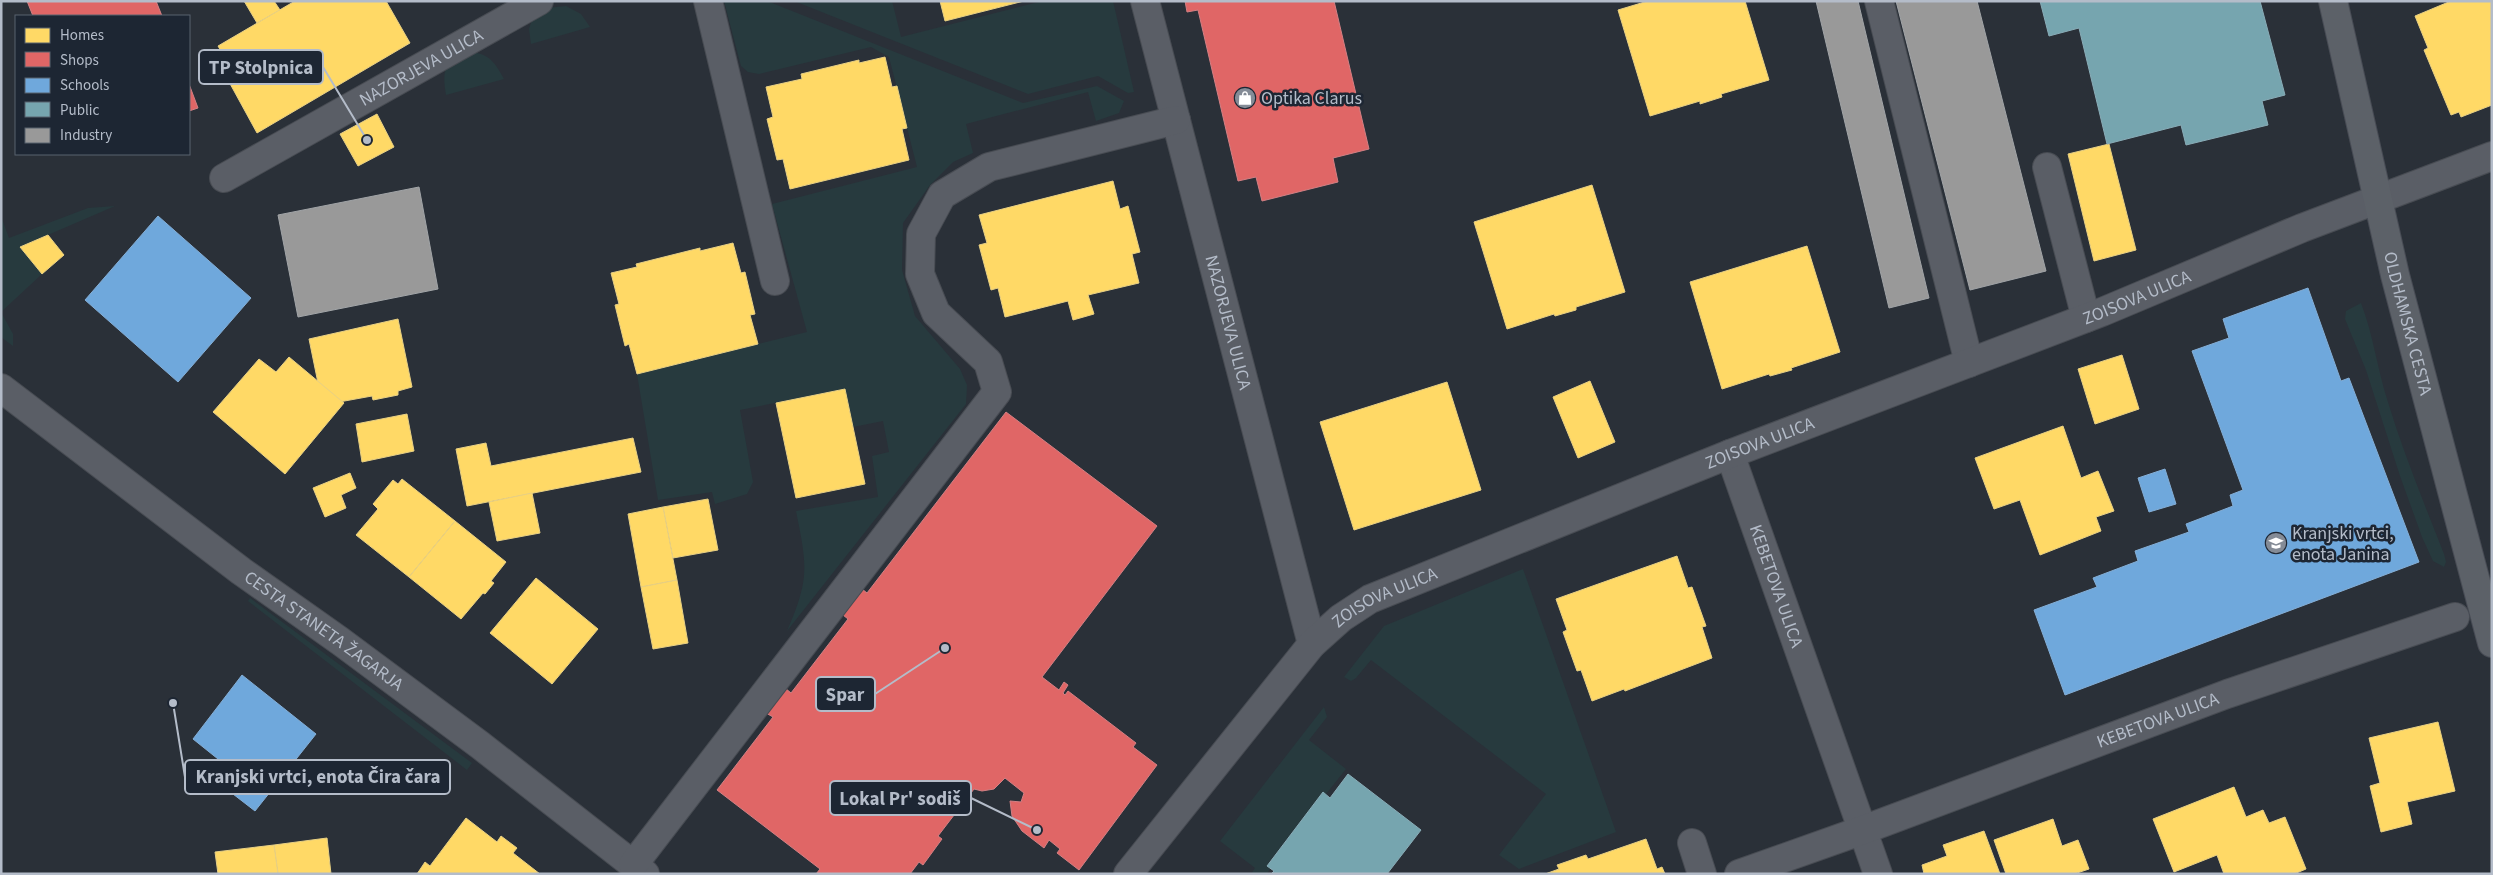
<svg xmlns="http://www.w3.org/2000/svg" width="2493" height="875" viewBox="0 0 2493 875" font-family="'Source Sans 3',sans-serif">
  <style>
    .green { fill: #273a3e }
    .homes { fill: #ffd966; stroke: #e8d084 }
    .shops { fill: #e06666; stroke: #d38084 }
    .schools { fill: #6fa8dc; stroke: #84aed6 }
    .public { fill: #76a5af; stroke: #89acb7 }
    .industry { fill: #999; stroke: #a1a4a7 }
    .lines { fill: none; stroke-linecap: round; stroke-linejoin: round }
    .minor-casing { stroke: #484c53; stroke-width: 30 }
    .major-casing { stroke: #484c55; stroke-width: 30 }
    .minor { stroke: #5a5e66; stroke-width: 28 }
    .major { stroke: #5c6168; stroke-width: 28 }
    .labels { text-anchor: middle; dominant-baseline: central; stroke-width: 5; stroke-linejoin: round; paint-order: stroke }
    .street-label { font-size: 18px; fill: #b4bcc9; stroke: #1d2633 }
    .poi-label { font-size: 18px; fill: #b4bcc9; stroke: #1d2633; text-anchor: start }
    .leader { fill: none; stroke: #b4bcc9; stroke-width: 2 }
    .callout-dot { fill: #b4bcc9; stroke: #1d2633; stroke-width: 2 }
    .callout { fill: #1d2633; stroke: #b4bcc9; stroke-width: 2 }
    .callout-label { font-size: 19px; text-anchor: middle; font-weight: bold; fill: #b4bcc9 }
  </style>
  <rect width="100%" height="100%" fill="#2a3038"/>
  <!-- green -->
  <g class="green">
    <path d="M724,1H767L1023,103L1097,86L1124,101L1119,113L1096,121L1088,92L966,124L973,153L953,162L930,185L903,223L902,270L915,316L960,369L967,385L966,404L787,631C810,578 807,566 796,511L878,497L872,456L889,452L883,421L853,427L845,389L740,410L753,482L747,494L715,504L712,492L658,500L637,374L807,332L772,204L917,167L889,57L871,47L759,74L748,72L741,66Z"/>
    <path d="M794,1H892L901,37L1043,1H1113L1134,92L1128,93L1098,76L1028,94Z"/>
    <path d="M566,6L581,14L590,27L531,44L529,29L533,16L547,8Z"/>
    <path d="M464,51C488,53 493,59 504,79L446,95C442,71 444,64 464,51Z"/>
    <path d="M115,206L20,247L42,274L1,312L13,334V346L1,337V216L9,238L88,208Z"/>
    <path d="M2361,303C2373,334 2377,367 2387,399C2403,452 2424,503 2444,554L2446,562L2444,567L2433,561L2422,537L2400,476L2366,370L2345,319L2346,311Z"/>
    <path d="M1523,569L1616,832L1519,869L1499,855L1546,794L1371,660L1356,678L1351,681L1344,677L1384,626Z"/>
    <path d="M250,598L472,763L467,770L248,601Z"/>
    <path d="M1324,707L1327,717L1309,740L1346,769L1326,794L1322,793L1267,865L1270,869L1267,874H1251L1255,868L1220,841Z"/>
  </g>
  <!-- homes -->
  <g class="homes">
    <path d="M244,1H274L280,10L257,23Z"/>
    <path d="M295,1H386L410,43L257,133L222,69L229,65L218,46Z"/>
    <path d="M940,1H1024L945,21Z"/>
    <path d="M1648,1H1745L1769,80L1721,94L1722,97L1700,104V101L1650,116L1618,10Z"/>
    <path d="M2451,1H2492V105L2461,117L2459,112L2451,115L2424,50L2428,48L2415,16Z"/>
    <path d="M885,57L892,87L897,86L907,128L902,129L909,160L790,189L783,159L777,160L767,119L773,117L766,87L802,79L801,74L859,60V63Z"/>
    <path d="M377,114L394,147L358,166L340,134Z"/>
    <path d="M2109,144L2136,250L2094,261L2068,154Z"/>
    <path d="M1113,181L1120,209L1128,206L1140,252L1132,254L1139,283L1088,295L1094,314L1073,320L1068,301L1005,317L998,288L991,290L979,245L987,243L979,215Z"/>
    <path d="M1592,185L1625,292L1576,307V310L1555,316L1554,314L1507,329L1474,222Z"/>
    <path d="M48,235L64,255L42,274L20,247Z"/>
    <path d="M733,243L741,273L745,272L755,314L750,315L758,344L637,374L629,344L625,346L615,305L619,304L611,273L637,267L636,264L700,248V251Z"/>
    <path d="M1807,246L1840,352L1791,368L1792,370L1770,376L1769,374L1722,389L1690,282Z"/>
    <path d="M398,319L412,387L398,391V395L373,400L372,396L339,402L318,383L309,339Z"/>
    <path d="M2122,355L2139,409L2095,424L2078,369Z"/>
    <path d="M289,357L344,403L285,474L213,412L259,359L276,372Z"/>
    <path d="M1590,381L1615,442L1578,458L1553,397Z"/>
    <path d="M1447,382L1481,490L1354,530L1320,422Z"/>
    <path d="M845,389L865,484L796,498L776,403Z"/>
    <path d="M407,414L414,451L362,462L356,424Z"/>
    <path d="M2063,426L2081,478L2098,471L2114,511L2096,517L2101,531L2040,555L2020,500L1994,509L1975,458Z"/>
    <path d="M633,438L641,472L467,506L456,449L486,443L491,466Z"/>
    <path d="M350,473L356,488L341,495L346,508L325,517L313,488Z"/>
    <path d="M402,479L455,521L409,577L356,535L378,509L373,504L393,480L398,484Z"/>
    <path d="M532,493L540,533L497,541L489,502Z"/>
    <path d="M708,499L718,550L673,558L663,507Z"/>
    <path d="M663,507L677,580L641,587L628,514Z"/>
    <path d="M455,521L506,562L491,581L494,583L485,594L483,593L461,619L409,577Z"/>
    <path d="M1677,556L1688,588L1692,587L1706,626L1702,627L1712,658L1625,691L1624,689L1592,701L1581,670L1577,671L1563,632L1567,630L1556,599Z"/>
    <path d="M536,578L598,629L552,684L490,633Z"/>
    <path d="M677,580L688,643L653,649L641,587Z"/>
    <path d="M2438,722L2455,791L2407,802L2412,824L2381,832L2370,786L2380,783L2369,738Z"/>
    <path d="M2234,787L2246,817L2263,810L2269,823L2285,817L2306,869L2294,874H2224L2217,855L2174,872L2153,819Z"/>
    <path d="M466,818L497,842L501,836L517,848L513,853L540,874H417L425,862L430,866Z"/>
    <path d="M2053,819L2062,846L2078,840L2089,869L2074,874H2006L1994,840Z"/>
    <path d="M1984,831L2000,874H1924L1922,865L1947,856L1943,845Z"/>
    <path d="M327,838L331,874H278L274,845Z"/>
    <path d="M1646,839L1657,869L1662,867L1665,874H1545L1559,869L1557,865L1586,855L1588,859Z"/>
    <path d="M274,845L278,874H218L215,852Z"/>
  </g>
  <!-- shops -->
  <g class="shops">
    <path d="M27,1H156L162,16H33Z"/>
    <path d="M1185,1H1334L1369,149L1333,158L1338,182L1262,201L1256,177L1238,181L1198,10L1187,12Z"/>
    <path d="M189,84L198,108L189,111Z"/>
    <path d="M1006,412L1157,526L1042,677L1059,690L1064,682L1068,685L1063,693L1065,695L1068,691L1136,743L1133,747L1157,765L1079,870L1057,853L1060,849L1049,840L1044,848L1022,831L1012,816L1010,801L1021,802L1024,793L1005,778L994,789L982,791L974,789L938,836L942,839L923,865L919,862L910,874H816L820,869L717,790L773,717L766,713L785,688L791,693L848,619L843,615L862,589L867,593Z"/>
  </g>
  <!-- schools -->
  <g class="schools">
    <path d="M158,216L251,298L178,382L85,300Z"/>
    <path d="M2308,288L2341,381L2349,378L2419,562L2065,695L2034,610L2097,587L2093,578L2138,561L2135,551L2189,532L2186,524L2233,506L2230,495L2243,490L2192,351L2229,338L2223,319Z"/>
    <path d="M2165,469L2176,504L2149,512L2138,478Z"/>
    <path d="M242,675L316,734L255,811L211,777L216,771L211,767L218,759L193,739Z"/>
  </g>
  <!-- public -->
  <g class="public">
    <path d="M2040,1H2260L2285,95L2262,101L2268,125L2186,145L2181,125L2107,144L2079,28L2049,36Z"/>
    <path d="M1348,774L1421,830L1387,874H1271L1274,871L1267,866L1323,792L1330,798Z"/>
  </g>
  <!-- industry -->
  <g class="industry">
    <path d="M1816,1H1858L1929,298L1889,308Z"/>
    <path d="M1896,1H1977L2046,271L1970,290Z"/>
    <path d="M419,187L438,289L298,317L278,215Z"/>
  </g>
  <g class="lines">
    <!-- minor casing -->
    <g class="minor-casing">
      <g id="minor">
        <path d="M708,1L775,281"/>
        <path id="s1" d="M1145,1L1312,644"/>
        <path d="M1879,1L1969,363"/>
        <path d="M2047,167L2086,318"/>
        <path id="s2" d="M224,178L539,1"/>
        <path id="s3" d="M1,388L241,571L340,641L480,745L645,874"/>
        <path id="s4" d="M1730,454L1878,874"/>
        <path d="M1692,843L1702,874"/>
        <path d="M633,865L997,392L988,362L936,313L920,274L921,234L942,195L989,167L1176,120"/>
        <path id="s5" d="M1128,874L1312,644L1341,618L1370,599L1730,454L2102,312L2302,228L2492,156"/>
        <path id="s6" d="M1739,874L1863,830L2227,694L2455,617"/>
      </g>
    </g>
    <!-- major casing -->
    <g class="major-casing">
      <g id="major">
        <path id="s7" d="M2333,1L2395,275L2492,643"/>
      </g>
    </g>
    <!-- minor -->
    <use href="#minor" class="minor"/>
    <!-- major -->
    <use href="#major" class="major"/>
  </g>
  <!-- icons -->
  <defs>
    <g id="shop-disc" transform="scale(1.125)"><circle r="9.5" fill="#848b96" stroke="#1d2633"/><path d="M-5-2.5h2.3a2.7 3.5 0 0 1 5.4 0H5L5.5 6h-11ZM-1.5-2.5h3a1.5 2.3 0 0 0-3 0Z" fill="#fff"/></g>
    <g id="school-disc" transform="scale(1.125)"><circle r="9.5" fill="#848b96" stroke="#1d2633"/><path d="M0-5L7-2L0 1L-7-2ZM-4 1L0 2.5L4 1V4Q0 6-4 4Z" fill="#fff"/></g>
  </defs>
  <g fill-rule="evenodd">
    <use href="#shop-disc" x="1245" y="98"/>
    <use href="#school-disc" x="2276" y="543"/>
  </g>
  <g class="labels">
    <!-- street labels -->
    <g class="street-label">
      <text stroke="none"><textPath href="#s2" startOffset="226">NAZORJEVA ULICA</textPath></text>
      <text stroke="none"><textPath href="#s5" startOffset="1192">ZOISOVA ULICA</textPath></text>
      <text stroke="none"><textPath href="#s1" startOffset="332">NAZORJEVA ULICA</textPath></text>
      <text stroke="none"><textPath href="#s7" startOffset="331">OLDHAMSKA CESTA</textPath></text>
      <text stroke="none"><textPath href="#s5" startOffset="788">ZOISOVA ULICA</textPath></text>
      <text stroke="none"><textPath href="#s4" startOffset="140">KEBETOVA ULICA</textPath></text>
      <text stroke="none"><textPath href="#s5" startOffset="382">ZOISOVA ULICA</textPath></text>
      <text stroke="none"><textPath href="#s3" startOffset="404">CESTA STANETA ŽAGARJA</textPath></text>
      <text stroke="none"><textPath href="#s6" startOffset="446">KEBETOVA ULICA</textPath></text>
    </g>
    <!-- poi labels -->
    <g class="poi-label">
      <text x="1261" y="98">Optika Clarus</text>
      <text x="2292" y="533">Kranjski vrtci,<tspan x="2292" dy="21">enota Janina</tspan></text>
    </g>
  </g>
  <!-- callouts -->
  <path class="leader" d="M367 140L323 67M945 648L875 694M173 703L185 777M1037 830L971 798"/>
  <g class="callout-dot">
    <circle cx="367" cy="140" r="5"/>
    <circle cx="945" cy="648" r="5"/>
    <circle cx="173" cy="703" r="5"/>
    <circle cx="1037" cy="830" r="5"/>
  </g>
  <g class="callout">
    <rect x="199" y="50" width="124" height="34" rx="5"/>
    <rect x="816" y="677" width="59" height="34" rx="5"/>
    <rect x="185" y="760" width="265" height="34" rx="5"/>
    <rect x="830" y="781" width="141" height="34" rx="5"/>
  </g>
  <g class="callout-label">
    <text x="261" y="74">TP Stolpnica</text>
    <text x="845" y="701">Spar</text>
    <text x="318" y="783">Kranjski vrtci, enota Čira čara</text>
    <text x="900" y="805">Lokal Pr' sodiš</text>
  </g>
  <!-- border -->
  <rect width="2493" height="875" fill="none" stroke="#b4bcc9" stroke-width="5"/>
  <!-- legend -->
  <rect x="15" y="15" width="175" height="140" fill="#1d2633" stroke="#59626f"/>
  <rect x="25" y="28" width="25" height="15" fill="#ffd966" stroke="#59626f"/>
  <text x="60" y="40" font-size="15" fill="#b4bcc9">Homes</text>
  <rect x="25" y="52" width="25" height="15" fill="#e06666" stroke="#59626f"/>
  <text x="60" y="65" font-size="15" fill="#b4bcc9">Shops</text>
  <rect x="25" y="78" width="25" height="15" fill="#6fa8dc" stroke="#59626f"/>
  <text x="60" y="90" font-size="15" fill="#b4bcc9">Schools</text>
  <rect x="25" y="102" width="25" height="15" fill="#76a5af" stroke="#59626f"/>
  <text x="60" y="115" font-size="15" fill="#b4bcc9">Public</text>
  <rect x="25" y="128" width="25" height="15" fill="#999999" stroke="#59626f"/>
  <text x="60" y="140" font-size="15" fill="#b4bcc9">Industry</text>
</svg>
